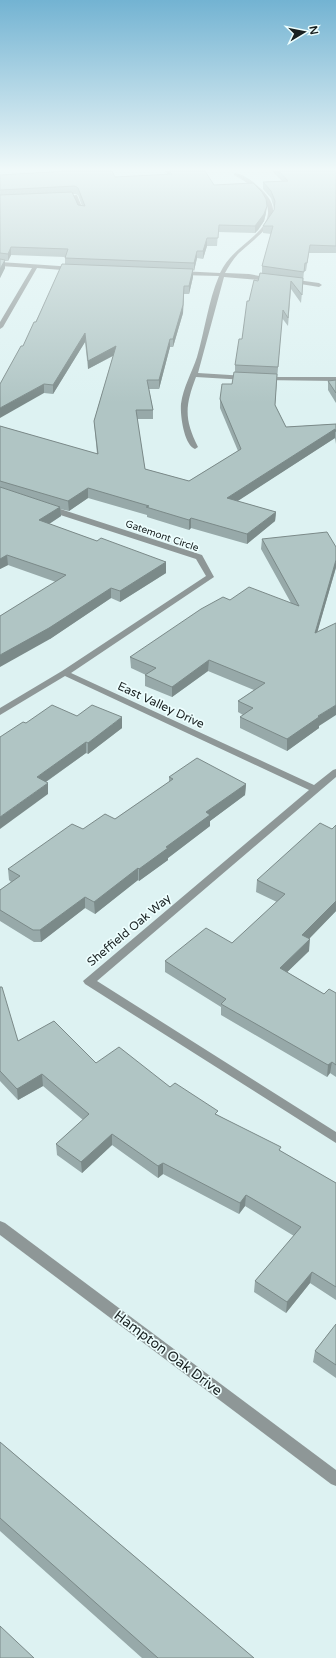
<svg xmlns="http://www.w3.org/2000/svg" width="336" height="1658" viewBox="0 0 336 1658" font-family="'Varela Round',sans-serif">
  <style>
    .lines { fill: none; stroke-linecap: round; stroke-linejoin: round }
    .minor { fill: #8e9797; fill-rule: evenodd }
    .wall { fill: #97a9a9; fill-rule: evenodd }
    .shaded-wall { fill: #7b8a89 }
    .building { fill: #b0c5c4; stroke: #7b8a89 }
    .labels { text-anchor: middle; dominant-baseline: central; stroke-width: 3.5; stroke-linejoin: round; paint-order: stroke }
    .far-street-label { font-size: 10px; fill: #192121; stroke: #edfefe }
    .street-label { font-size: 12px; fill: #192121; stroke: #edfefe }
    .near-street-label { font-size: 14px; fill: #192121; stroke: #edfefe }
  </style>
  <rect width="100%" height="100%" fill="#ddf2f2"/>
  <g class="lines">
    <!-- minor -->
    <g class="minor">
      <path d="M234,173C243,173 255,183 261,189C291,217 258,235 239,253C233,259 229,266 225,273L249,274L275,279L272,281L224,277L198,373L246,376L249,378L246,380L196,377C185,406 184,419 198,447L195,449C184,445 180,415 181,404C183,388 192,372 197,357C205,330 208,302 219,276L180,275L177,273L180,271L220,273C230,253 243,247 258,232C283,207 256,187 234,175Z"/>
      <path d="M77,195L84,212V213L80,212L73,198H60L58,197Z"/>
      <path d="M0,262L74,267L77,269L74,271L37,268L3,327L0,329V322L32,268L0,266Z"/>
      <path d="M290,279L319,283L322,285L319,287L288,282L287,281Z"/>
      <path d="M264,377H336V381L262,380L261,379Z"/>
      <path d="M45,506H51L202,555L214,577L71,673L314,785L333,770L336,769V777L97,981L336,1132V1143L85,984L83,981L309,790L65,676L0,715V708L62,671L206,576L196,559L45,510Z"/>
      <path d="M0,1221L5,1223L336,1470V1486L331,1484L0,1235Z"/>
    </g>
  </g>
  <!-- wall -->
  <g class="wall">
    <path d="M165,171H205L214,185L266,213L264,221L258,230L255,233L218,232L217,246H207L203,259L197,258L194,271L193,270V277L189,294H184L183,313L173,347H170L159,389H149L153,410V419H137L145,469L189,481L238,451L220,408V399L232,384L235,372V365L242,339L249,301L262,273V266L271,234L263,233V226L274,210V208L271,198L263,189V182L282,181L272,171H336V253H309L306,271H304L301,303L291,289L288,326L282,318L275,405L286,427L336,424V444L335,438L237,501L276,512L275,521L247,544L191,528L189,530L147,517V515L88,498L69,511L60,509L61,516L49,524L97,541L166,562V573L120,602L111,598L50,639L0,616L56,582L8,565L0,569V426L97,454L94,421L113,356L88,369L85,342L53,394L44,393L23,346L65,265V257L11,255L8,261H5V268L0,278V175L115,177L168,175ZM72,194H75L78,195L82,206L78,205Z"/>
    <path d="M336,380V403L328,390V381Z"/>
    <path d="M262,539L336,547V568L317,632L319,728L287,751L240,728V717L243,715L238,712V701L254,690L208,671L172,697L145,686V675H146L131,668L130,657L230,600L291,603L261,549Z"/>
    <path d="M77,716L122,728L88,754L86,753L46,782L48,794L26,723Z"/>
    <path d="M169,777L246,784L245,795L210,821V826L168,858V860L139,881L138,880L95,914L85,908L41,942H34L0,921V890L11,882L9,880L8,869L115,819L169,782Z"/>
    <path d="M336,825V911L309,939V951L287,972L324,994L336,993V1077L330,1073L327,1077L221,1015V1007L165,972V961L232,943L277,902L256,892L257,880L332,829Z"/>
    <path d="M0,987L18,1041L96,1063L170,1087L218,1115L336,1183V1300L310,1283L286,1313L254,1292L255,1281L294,1236L245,1206L239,1214L163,1174L158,1178L112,1145L82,1173L57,1155L56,1144L83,1120L43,1086L18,1100L0,1081Z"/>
    <path d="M336,1324V1378L313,1362L315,1351Z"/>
    <path d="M0,1442L254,1658H142L0,1531Z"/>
  </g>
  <!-- shaded-wall -->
  <g class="shaded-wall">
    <path d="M267,206L266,213L264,221L258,230L255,233V226Z"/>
    <path d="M207,238V246L203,259V251Z"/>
    <path d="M11,247V255L8,261V254Z"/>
    <path d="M197,251V258L194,271V263Z"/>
    <path d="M5,260V268L0,278V269Z"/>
    <path d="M193,269V277L189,294V286Z"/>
    <path d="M184,286L183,313L173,347V339Z"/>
    <path d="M85,333V342L53,394V385Z"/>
    <path d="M170,339V347L159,389V380Z"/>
    <path d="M116,346V354L88,369V361Z"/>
    <path d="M44,384V393L0,418V408Z"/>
    <path d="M335,429V438L227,508V498Z"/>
    <path d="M88,488V498L69,511L68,501Z"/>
    <path d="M60,507L61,516L40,530L39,520Z"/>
    <path d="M276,512L275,521L247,544V534Z"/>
    <path d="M191,518V528L189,530V520Z"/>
    <path d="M7,555L8,565L0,569V559Z"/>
    <path d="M336,560V567L314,644L315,633Z"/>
    <path d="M166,562V573L120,602V591Z"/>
    <path d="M111,588V598L50,639L0,667V655Z"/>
    <path d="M209,660L208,671L172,697V687Z"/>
    <path d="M336,705V715L319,726V728L287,751V739L318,716Z"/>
    <path d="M122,717V728L88,754V743Z"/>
    <path d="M86,742V753L37,788V777Z"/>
    <path d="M48,783V794L0,829V817Z"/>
    <path d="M246,784L245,795L210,821V826L168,858V860L139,881V869L166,847L206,812Z"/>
    <path d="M138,868V880L95,914L94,902Z"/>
    <path d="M85,897V908L41,942L40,930Z"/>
    <path d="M336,901V911L301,947L302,935Z"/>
    <path d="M310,939L309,951L279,980L280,968Z"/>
    <path d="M332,1062L330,1073L327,1077L328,1065Z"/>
    <path d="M42,1074L43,1086L18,1100L17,1089Z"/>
    <path d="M112,1134V1145L82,1173L81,1162Z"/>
    <path d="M163,1163V1174L158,1178V1166Z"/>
    <path d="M246,1195L245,1206L239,1214L240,1203Z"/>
    <path d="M312,1272L310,1283L286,1313L287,1302Z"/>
  </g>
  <!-- building -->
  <g class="building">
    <path d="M68,171H112L115,177L172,174L169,171H205L214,185L253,183L262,192L266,199L267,206L264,214L255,226L219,225L218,238H207L203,251H197L194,263L65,258L68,249L11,247L8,254L0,253V195L72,192L78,205L85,206L78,188L75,186L0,190V175Z"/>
    <path d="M279,171H336V246L310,245L307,263H305L304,272L262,266L273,226H263L274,210L275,201L271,191L263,182L288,181Z"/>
    <path d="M0,259L5,260L0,269Z"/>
    <path d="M62,264L193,269L189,286H184L183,305L173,339H170L159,380H147L153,410H136L145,469L189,481L241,449L220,399L222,384H232L234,372L277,374L275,405L286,427L336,424V432L335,429L227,498L276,512L247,534L191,518L189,520L146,507L149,506L88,488L68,501L0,481V426L98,454L94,421L116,346L88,361L85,333L53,385L44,384L0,408V384L21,346H23L34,322H36Z"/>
    <path d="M260,273L303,278L302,295L291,281L288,318L283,310L278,367L235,365L239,339H242L247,301H249L254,280L258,281Z"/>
    <path d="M336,380V393L328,381Z"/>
    <path d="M0,487L60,507L39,520L97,541L101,538L166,562L120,591L111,588L49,628L0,655V616L66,575L7,555L0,559Z"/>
    <path d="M327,532L336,547V560L315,633L336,623V705L318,716L319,717L287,739L240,717L253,708L238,701L265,683L209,660L172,687L145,675L156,668L130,657L201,609L223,597L230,600L249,587L299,606L262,539Z"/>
    <path d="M52,705L77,716L92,705L122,717L88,743L86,742L37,777L48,783L0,817V737L23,722L26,723Z"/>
    <path d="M197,758L246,784L206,812L210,815L166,847L168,848L139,869L138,868L94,902L85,897L40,930H33L0,910V890L20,876L8,869L72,824L83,829L105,814L115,819L173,779L169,777Z"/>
    <path d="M320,823L332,829L336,825V901L302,935L310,939L280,968L324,994L329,989L336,993V1065L332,1062L328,1065L221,1004L226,999L165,961L206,928L232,943L285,894L257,880Z"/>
    <path d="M0,987H2L18,1041L54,1021L96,1063L119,1047L170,1087L175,1083L218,1111L215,1114L281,1147L279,1150L336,1183V1287L312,1272L287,1302L255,1281L301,1227L246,1195L240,1203L163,1163L158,1166L112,1134L81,1162L56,1144L89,1114L42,1074L17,1089L0,1071Z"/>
    <path d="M336,1324V1365L315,1351Z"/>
    <path d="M0,1442L254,1658H158L0,1518Z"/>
    <path d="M0,1626L34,1658H0Z"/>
  </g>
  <!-- sky -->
  <linearGradient id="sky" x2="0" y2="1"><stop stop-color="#73b3d2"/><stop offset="0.42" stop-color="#f0f9f9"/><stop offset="1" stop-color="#f0f9f9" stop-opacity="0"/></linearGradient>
  <rect width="336" height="403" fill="url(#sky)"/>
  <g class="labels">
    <!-- far-street labels -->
    <g class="far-street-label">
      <text transform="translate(162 536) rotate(19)">Gatemont Circle</text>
    </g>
    <!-- street labels -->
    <g class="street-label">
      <text transform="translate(161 705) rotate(25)">East Valley Drive</text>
      <text transform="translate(129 930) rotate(-40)">Sheffield Oak Way</text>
    </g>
    <!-- near-street labels -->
    <g class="near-street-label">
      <text transform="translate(168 1353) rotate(37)">Hampton Oak Drive</text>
    </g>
  </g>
  <!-- north arrow -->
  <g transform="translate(304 32) rotate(80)" stroke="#edfefe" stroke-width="3" paint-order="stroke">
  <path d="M0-3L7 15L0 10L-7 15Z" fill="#192121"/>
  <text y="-6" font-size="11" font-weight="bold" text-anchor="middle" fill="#192121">N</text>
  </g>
</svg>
